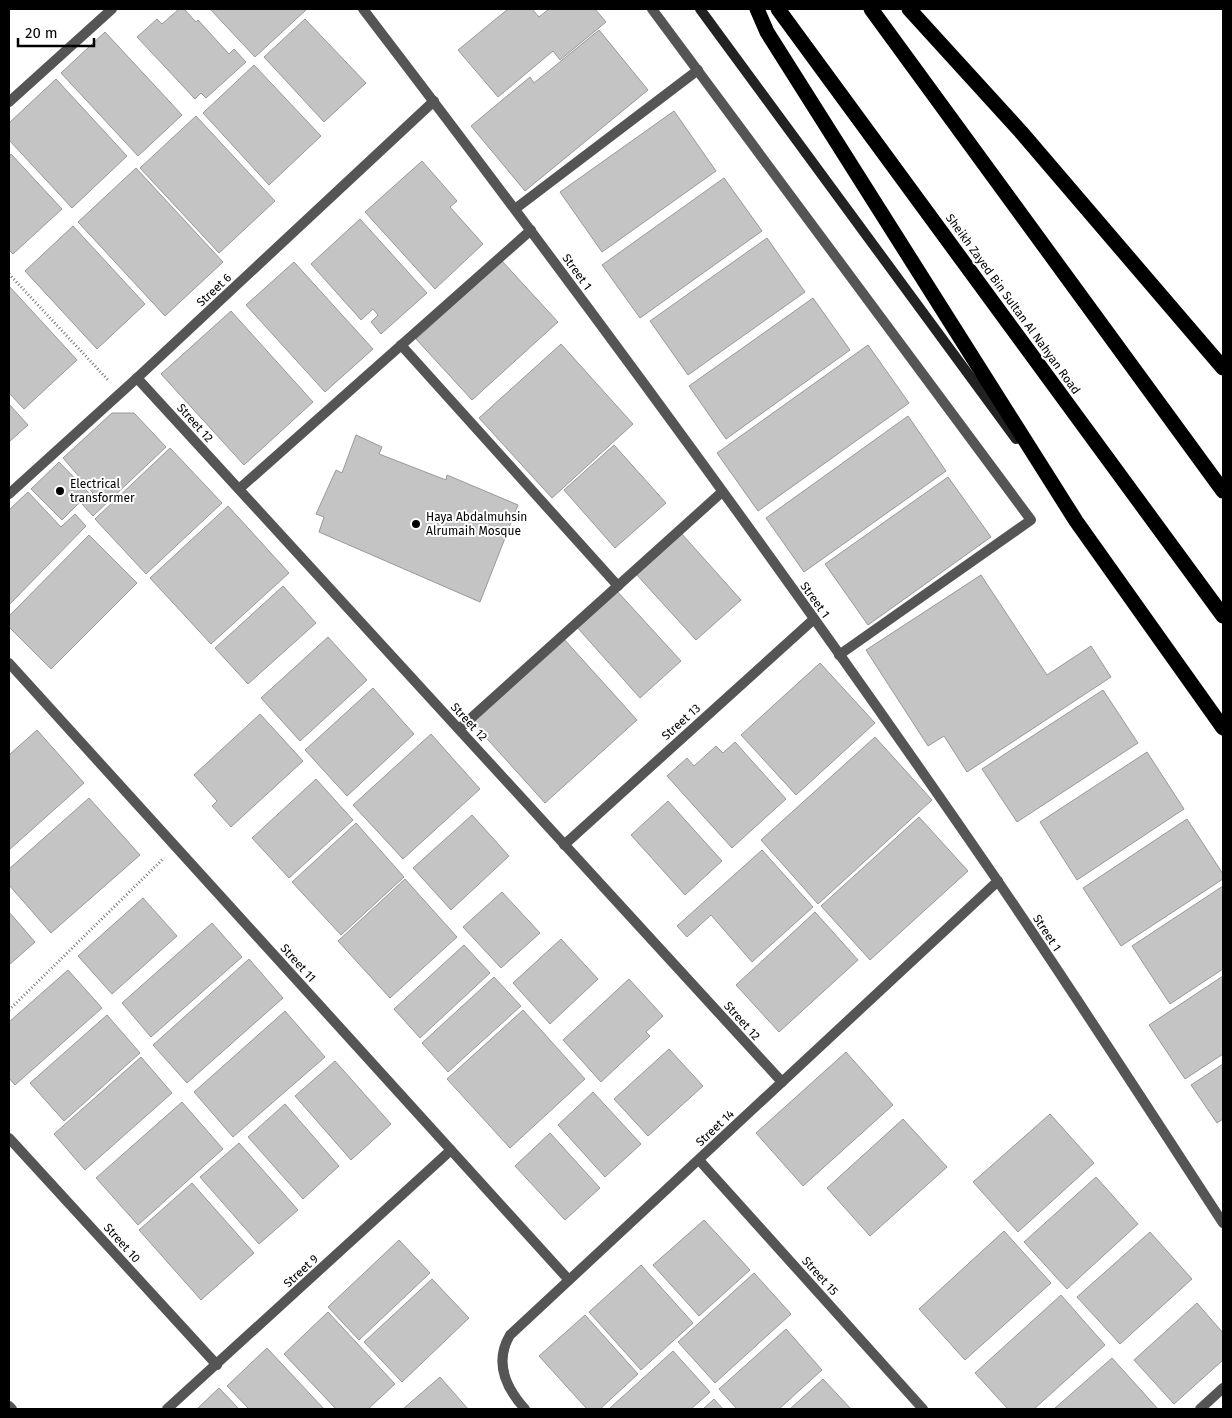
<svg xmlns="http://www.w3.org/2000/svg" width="1232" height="1418" viewBox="0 0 1232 1418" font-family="'Fira Sans',sans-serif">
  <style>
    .building { fill: #c4c4c4; stroke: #999 }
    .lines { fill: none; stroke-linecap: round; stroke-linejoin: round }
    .path { stroke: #777; stroke-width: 3; stroke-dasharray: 1 2.5; stroke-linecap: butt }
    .lane { stroke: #555; stroke-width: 10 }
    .street { stroke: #555; stroke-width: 10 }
    .secondary { stroke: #222; stroke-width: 10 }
    .highway { stroke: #000; stroke-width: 15 }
    .poi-dot { fill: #000; stroke: #fff; stroke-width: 2 }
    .labels { text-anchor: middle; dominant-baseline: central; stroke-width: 4; stroke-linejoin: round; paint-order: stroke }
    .street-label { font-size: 12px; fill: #000; stroke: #fff }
    .poi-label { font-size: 12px; fill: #000; stroke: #fff; text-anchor: start }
  </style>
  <rect width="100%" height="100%" fill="#fff"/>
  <!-- building -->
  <g class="building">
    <path d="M179,9H184L196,22L198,20L229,54L234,49L246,62L206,98L201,93L195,99L137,37L157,19L162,24Z"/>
    <path d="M210,9H307L255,57Z"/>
    <path d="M508,9H532L539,17L549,9H595L606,22L560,60L553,51L498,97L458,50Z"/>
    <path d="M305,19L366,83L324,122L264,57Z"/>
    <path d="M599,30L648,90L525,191L471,126L530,77L534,83Z"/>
    <path d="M105,32L182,115L138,156L61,73Z"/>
    <path d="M254,65L321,136L269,185L203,113Z"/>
    <path d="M56,79L127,156L72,208L9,140V123Z"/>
    <path d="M674,111L716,171L602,252L560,192Z"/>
    <path d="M196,116L275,201L219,253L140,168Z"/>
    <path d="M11,154L62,209L13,254L9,250V157Z"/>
    <path d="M422,161L457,201L450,207L483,244L435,289L365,212Z"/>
    <path d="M136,168L223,262L165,316L78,222Z"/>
    <path d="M724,178L762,231L640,318L602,265Z"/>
    <path d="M360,219L427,293L381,334L371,322L378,315L373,309L361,320L311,264Z"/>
    <path d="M73,226L145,304L97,349L25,271Z"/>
    <path d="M767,238L805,292L688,375L650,321Z"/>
    <path d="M502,261L558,322L472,400L416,339Z"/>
    <path d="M294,262L373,349L325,392L246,305Z"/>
    <path d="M9,286L77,360L24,409L9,393Z"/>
    <path d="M813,298L850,350L726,439L689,386Z"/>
    <path d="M231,311L313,402L244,465L161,374Z"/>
    <path d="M561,344L633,424L552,498L479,418Z"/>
    <path d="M868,345L909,403L758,511L717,453Z"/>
    <path d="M9,404L28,425L9,442Z"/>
    <path d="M112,413H134L166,447L93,516L82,504L93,493L63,458Z"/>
    <path d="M908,416L946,471L804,572L766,518Z"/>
    <path d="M356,435L382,447L379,454L446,480L447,475L518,505L480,602L319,532L324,517L316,514L336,470L342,473Z"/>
    <path d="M614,445L666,503L615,548L564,490Z"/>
    <path d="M170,448L222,503L146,574L95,519Z"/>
    <path d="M59,462L89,493L62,520L31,489Z"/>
    <path d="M948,477L991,537L868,625L825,564Z"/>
    <path d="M28,492L61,527L75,514L86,526L9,605V510Z"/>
    <path d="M228,506L289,573L211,644L150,578Z"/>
    <path d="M681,533L741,600L696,640L636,574Z"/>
    <path d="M89,535L137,583L51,669L9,627V616Z"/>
    <path d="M981,575L1047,675L1091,646L1111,677L967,772L944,736L928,746L866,650Z"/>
    <path d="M283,586L316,623L248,684L215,648Z"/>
    <path d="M616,590L681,661L640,698L576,626Z"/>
    <path d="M328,637L367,680L300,741L261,698Z"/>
    <path d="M563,638L637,720L545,803L471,721Z"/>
    <path d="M820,663L875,723L796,795L741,735Z"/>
    <path d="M373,688L414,734L347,796L305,750Z"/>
    <path d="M1103,690L1138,743L1017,822L982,769Z"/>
    <path d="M260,714L303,761L231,827L212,806L217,801L194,775Z"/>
    <path d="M37,730L84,783L9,850V755Z"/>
    <path d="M431,734L480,789L403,859L353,805Z"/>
    <path d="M875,737L932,800L818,904L761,840Z"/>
    <path d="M735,742L786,799L732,848L667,776L687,758L694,766L716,746L723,753Z"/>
    <path d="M1147,752L1184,809L1077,880L1040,822Z"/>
    <path d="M316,779L353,820L289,878L252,838Z"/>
    <path d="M89,798L140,855L51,933L9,885V869Z"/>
    <path d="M668,801L722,861L685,895L631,835Z"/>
    <path d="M472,815L509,856L451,910L413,868Z"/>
    <path d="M919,817L968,871L870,960L821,906Z"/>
    <path d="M1187,819L1223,874V879L1121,946L1083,888Z"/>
    <path d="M356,823L404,877L341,935L292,882Z"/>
    <path d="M762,850L813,907L752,962L711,915L687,937L677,926Z"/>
    <path d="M405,879L457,937L390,998L338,941Z"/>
    <path d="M1223,886V969L1170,1004L1132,946Z"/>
    <path d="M502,892L540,933L501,968L463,927Z"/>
    <path d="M143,898L177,936L112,994L78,956Z"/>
    <path d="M9,912L35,942L9,965Z"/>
    <path d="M815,912L858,960L779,1032L736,985Z"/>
    <path d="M212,923L242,957L151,1037L122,1003Z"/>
    <path d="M561,939L598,979L550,1024L513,983Z"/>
    <path d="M464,945L490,973L420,1038L394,1009Z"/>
    <path d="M249,959L283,998L187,1083L153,1045Z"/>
    <path d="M68,970L102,1008L15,1085L9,1078V1022Z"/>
    <path d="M1223,976V1054L1185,1079L1149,1025Z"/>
    <path d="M494,977L521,1006L448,1072L422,1043Z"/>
    <path d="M629,979L663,1016L646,1032L650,1036L601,1082L563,1040Z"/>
    <path d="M523,1010L585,1079L510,1148L447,1079Z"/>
    <path d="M285,1011L325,1057L233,1137L194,1092Z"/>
    <path d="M107,1015L140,1053L64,1121L30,1083Z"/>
    <path d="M669,1049L703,1086L648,1136L614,1099Z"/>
    <path d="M846,1052L893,1105L803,1186L756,1133Z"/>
    <path d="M141,1057L172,1093L85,1170L54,1134Z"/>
    <path d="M335,1061L391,1124L351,1160L295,1096Z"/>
    <path d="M1223,1064V1119L1217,1123L1191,1085Z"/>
    <path d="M593,1092L641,1144L605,1177L558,1125Z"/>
    <path d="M182,1102L223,1149L138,1225L96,1178Z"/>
    <path d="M285,1104L339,1166L303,1199L248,1137Z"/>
    <path d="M1050,1114L1094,1163L1018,1232L973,1182Z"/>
    <path d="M903,1119L947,1167L870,1236L827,1188Z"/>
    <path d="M550,1133L600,1188L565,1220L515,1166Z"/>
    <path d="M239,1143L298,1210L259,1244L200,1177Z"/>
    <path d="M1096,1177L1138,1224L1067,1289L1024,1242Z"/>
    <path d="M192,1183L254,1253L201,1300L139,1230Z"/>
    <path d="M704,1220L750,1270L699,1316L653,1265Z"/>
    <path d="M1004,1231L1051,1283L965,1360L919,1309Z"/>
    <path d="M1150,1232L1192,1279L1120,1344L1077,1297Z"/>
    <path d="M399,1240L430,1273L359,1340L328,1307Z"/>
    <path d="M641,1265L693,1323L641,1370L589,1312Z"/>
    <path d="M754,1273L791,1314L715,1383L678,1342Z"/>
    <path d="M432,1279L469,1318L402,1382L364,1342Z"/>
    <path d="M1061,1295L1105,1345L1034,1409H1008L975,1373Z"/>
    <path d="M1197,1303L1223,1333V1360L1174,1404L1134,1360Z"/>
    <path d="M328,1312L395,1384L368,1409H336L284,1354Z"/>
    <path d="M585,1315L638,1374L600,1409H587L539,1356Z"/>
    <path d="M786,1329L822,1370L779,1409H737L719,1389Z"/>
    <path d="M267,1348L324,1409H249L227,1386Z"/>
    <path d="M673,1351L710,1392L691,1409H609Z"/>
    <path d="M1112,1358L1158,1409H1054Z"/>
    <path d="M440,1377L468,1409H403Z"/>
    <path d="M823,1379L851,1409H790Z"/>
    <path d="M219,1388L239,1409H197Z"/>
    <path d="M714,1399L723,1409H703Z"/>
  </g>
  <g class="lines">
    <!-- path -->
    <g class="path">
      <path d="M9,274L108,380"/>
      <path d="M9,1010L164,858"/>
    </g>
    <!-- lane -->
    <g class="lane">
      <path d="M652,9L1031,520L839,655"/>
      <path d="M515,209L698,70"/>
      <path d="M401,345L618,586"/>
      <path d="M239,489L531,230"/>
      <path d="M459,729L722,492"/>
      <path d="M9,1406L12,1409"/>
      <path d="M1200,1409L1223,1388"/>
    </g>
    <!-- street -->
    <g class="street">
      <path d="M363,9C581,294 794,584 997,880C1074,993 1148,1108 1223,1223"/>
      <path d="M9,102L112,9"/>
      <path d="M137,378L782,1082"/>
      <path d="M9,494L137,378L434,101"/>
      <path d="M9,663L568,1279"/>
      <path d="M564,845L814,619"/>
      <path d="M9,1138L217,1365"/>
      <path d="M699,1160L923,1409"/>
      <path d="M167,1409L451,1150"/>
      <path d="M525,1409C505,1387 494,1362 510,1335L998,881"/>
    </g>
    <!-- secondary -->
    <path class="secondary" d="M700,9L1016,439"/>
    <!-- highway -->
    <g class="highway">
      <path d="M757,9L767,32L1076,521L1223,728"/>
      <path d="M778,9L1223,616"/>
      <path d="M871,9L1223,491"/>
      <path d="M909,9L1021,132L1223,368"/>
    </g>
  </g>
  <!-- markers -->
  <g class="poi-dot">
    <circle cx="60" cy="491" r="5"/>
    <circle cx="416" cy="524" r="5"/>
  </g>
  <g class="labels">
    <!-- street labels -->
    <g class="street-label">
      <text transform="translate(577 272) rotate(54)">Street 1</text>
      <text transform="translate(214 290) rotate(-43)">Street 6</text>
      <text transform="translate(1013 304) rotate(54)">Sheikh Zayed Bin Sultan Al Nahyan Road</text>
      <text transform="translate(195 423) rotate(48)">Street 12</text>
      <text transform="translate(815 600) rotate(54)">Street 1</text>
      <text transform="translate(469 722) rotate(47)">Street 12</text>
      <text transform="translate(681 722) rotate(-42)">Street 13</text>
      <text transform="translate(1047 933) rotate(57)">Street 1</text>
      <text transform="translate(298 963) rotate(48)">Street 11</text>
      <text transform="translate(742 1021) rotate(48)">Street 12</text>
      <text transform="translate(715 1128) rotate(-43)">Street 14</text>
      <text transform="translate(122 1243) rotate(48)">Street 10</text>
      <text transform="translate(301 1271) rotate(-43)">Street 9</text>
      <text transform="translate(820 1276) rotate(48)">Street 15</text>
    </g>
    <!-- poi labels -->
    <g class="poi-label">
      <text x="70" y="484">Electrical<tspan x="70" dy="14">transformer</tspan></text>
      <text x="426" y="517">Haya Abdalmuhsin<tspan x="426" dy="14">Alrumaih Mosque</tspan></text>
    </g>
  </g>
  <!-- border -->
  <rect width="1232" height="1418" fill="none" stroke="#000000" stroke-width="20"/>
  <!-- scale -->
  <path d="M18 38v8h76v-8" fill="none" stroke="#000000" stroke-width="2.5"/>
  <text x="25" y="38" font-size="15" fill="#000000" stroke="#ffffff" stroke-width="4" paint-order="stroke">20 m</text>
</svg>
